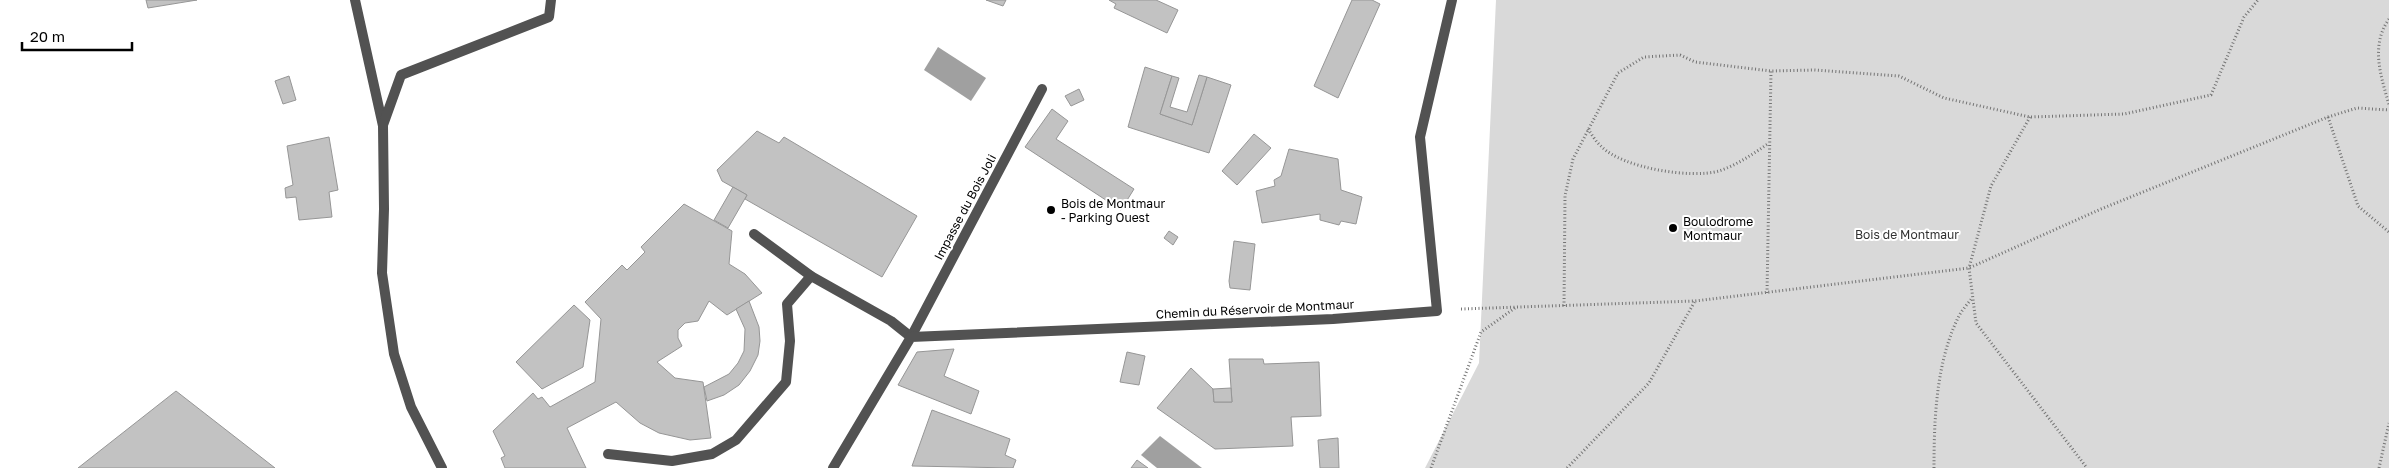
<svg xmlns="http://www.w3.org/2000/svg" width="2389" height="468" viewBox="0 0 2389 468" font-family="'Golos Text',sans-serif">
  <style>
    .green { fill: #d9d9d9 }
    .water { fill: #a0a0a0 }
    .building { fill: #c2c2c2; stroke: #969696 }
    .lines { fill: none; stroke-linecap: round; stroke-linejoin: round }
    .path { stroke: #747474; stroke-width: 3; stroke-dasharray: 1 2.5; stroke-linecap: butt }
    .service { stroke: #525252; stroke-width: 10 }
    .minor { stroke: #525252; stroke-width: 10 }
    .poi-dot { fill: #000; stroke: #fff; stroke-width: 2 }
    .labels { text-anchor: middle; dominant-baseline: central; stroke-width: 4; stroke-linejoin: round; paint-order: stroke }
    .poi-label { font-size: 12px; fill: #000; stroke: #fff; text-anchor: start }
    .street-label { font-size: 12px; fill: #000; stroke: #fff }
    .park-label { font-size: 12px; fill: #303030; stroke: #fff }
  </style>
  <rect width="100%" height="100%" fill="#fff"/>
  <!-- green -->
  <path class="green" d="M1496,0H2389V468H1425L1479,363Z"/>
  <!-- water -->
  <g class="water">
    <path d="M938,47L986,78L971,101L924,70Z"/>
    <path d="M1160,436L1202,468H1157L1141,455Z"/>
  </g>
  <!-- building -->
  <g class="building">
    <path d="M146,0H197L148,8Z"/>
    <path d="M986,0H1006L1003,6Z"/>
    <path d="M1109,0H1156L1178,10L1167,33L1114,8L1116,4Z"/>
    <path d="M1352,0H1372L1380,4L1338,98L1314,86Z"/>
    <path d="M1145,67L1172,76L1160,114L1192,125L1207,77L1231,85L1209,153L1128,127Z"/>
    <path d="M1199,75L1207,77L1192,125L1160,114L1172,76L1179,78L1170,107L1187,112Z"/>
    <path d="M289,76L296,100L283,104L275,81Z"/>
    <path d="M1079,89L1084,100L1071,106L1065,96Z"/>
    <path d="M1052,109L1068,121L1056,139L1134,189L1121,210L1025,147Z"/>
    <path d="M757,131L779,143L784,137L917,216L882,277L745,199L747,195L722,181L717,170Z"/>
    <path d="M1254,134L1271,148L1237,185L1222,171Z"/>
    <path d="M329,137L338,190L329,192L332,217L299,220L296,197L286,198L285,188L293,185L287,146Z"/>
    <path d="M1289,149L1338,159L1341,190L1362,197L1356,224L1341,221L1339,225L1320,220V214L1262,223L1256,191L1275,186L1274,180L1281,176Z"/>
    <path d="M733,187L747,195L728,228L714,220Z"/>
    <path d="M684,204L732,231L729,264L745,274L762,293L727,315L709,301L698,321L685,323L678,330V338L682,346L657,362L675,378L703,382L711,438L690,440L659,433L640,423L616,402L567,428L586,468H505L501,458L505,456L493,431L533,393L538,399L542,397L550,407L595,382L601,319L585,302L622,265L627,270L645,252L641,247Z"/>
    <path d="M1169,231L1178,237L1173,245L1164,238Z"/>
    <path d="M1234,241L1255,244L1250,290L1230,288L1229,281Z"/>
    <path d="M749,301L759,327L760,341L758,355L750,371L739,385L724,395L707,401L704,387L729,374L738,363L744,351L745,329L736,309Z"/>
    <path d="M574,305L590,320L583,367L542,389L516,362Z"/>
    <path d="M954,349L944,376L979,391L971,414L898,385L917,352Z"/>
    <path d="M1127,352L1145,356L1139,385L1120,382Z"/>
    <path d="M1229,359H1263L1264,364L1319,362L1321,416L1291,417L1293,446L1215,449L1157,408L1191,368L1213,389L1214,402H1232Z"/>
    <path d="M1231,388L1232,402H1214L1213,389Z"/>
    <path d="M176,391L275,468H78Z"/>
    <path d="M932,410L1010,439L1005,455L1016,460L1013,468L912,466Z"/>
    <path d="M1338,438L1339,468H1320L1318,440Z"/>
    <path d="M1137,460L1148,468H1131Z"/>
  </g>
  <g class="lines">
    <!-- path -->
    <g class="path">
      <path d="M2389,19C2370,46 2381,76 2389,105"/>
      <path d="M2030,117L1991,186L1969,268L1976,323L2087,468"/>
      <path d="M2328,117L2358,206L2389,232"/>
      <path d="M1588,129C1592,135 1596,142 1602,147C1623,168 1691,179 1719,171C1737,165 1753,154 1769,143"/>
      <path d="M1767,293L1771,71"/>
      <path d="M1564,306L1565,196L1573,159L1618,73L1644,57L1680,55L1695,62L1771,71L1814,70L1899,76L1944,98L2030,117L2124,114L2211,95L2244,17L2258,0"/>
      <path d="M1461,309L1695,301L1969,268L2101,209L2328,117L2357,108L2389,110"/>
      <path d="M1431,468L1481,332L1515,308"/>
      <path d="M1567,468L1649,383L1695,301"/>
      <path d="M1934,468C1934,420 1936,365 1957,320C1960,312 1967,305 1972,298"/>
      <path d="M2379,468L2389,423"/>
    </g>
    <!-- service -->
    <g class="service">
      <path d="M355,0L383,126L384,209L382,273L394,354L411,407L442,468"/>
      <path d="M383,125L401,75L549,17L551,0"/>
      <path d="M754,234L811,276"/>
      <path d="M608,454L672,461L712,454L736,440L786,382L790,341L787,304L811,276L891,321L911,337"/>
    </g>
    <!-- minor -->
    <g class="minor">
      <path d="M911,337L1042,89"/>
      <path d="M833,468L911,337L1333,319L1437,311L1420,137L1452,0"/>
    </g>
  </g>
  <!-- markers -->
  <g class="poi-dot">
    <circle cx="1051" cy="210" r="5"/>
    <circle cx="1673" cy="228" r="5"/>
  </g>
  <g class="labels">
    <!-- poi labels -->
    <g class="poi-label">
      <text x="1061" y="203">Bois de Montmaur<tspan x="1061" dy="14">- Parking Ouest</tspan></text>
      <text x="1683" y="221">Boulodrome<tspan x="1683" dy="14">Montmaur</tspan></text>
    </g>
    <!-- street labels -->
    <g class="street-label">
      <text transform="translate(965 207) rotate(-62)">Impasse du Bois Joli</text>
      <text transform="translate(1255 309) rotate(-3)">Chemin du Réservoir de Montmaur</text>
    </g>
    <!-- park labels -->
    <g class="park-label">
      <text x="1907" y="234">Bois de Montmaur</text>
    </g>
  </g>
  <!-- scale -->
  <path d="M22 42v8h110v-8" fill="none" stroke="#000000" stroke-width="2.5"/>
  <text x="30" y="42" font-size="15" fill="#000000" stroke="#ffffff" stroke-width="4" paint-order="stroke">20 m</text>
</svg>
